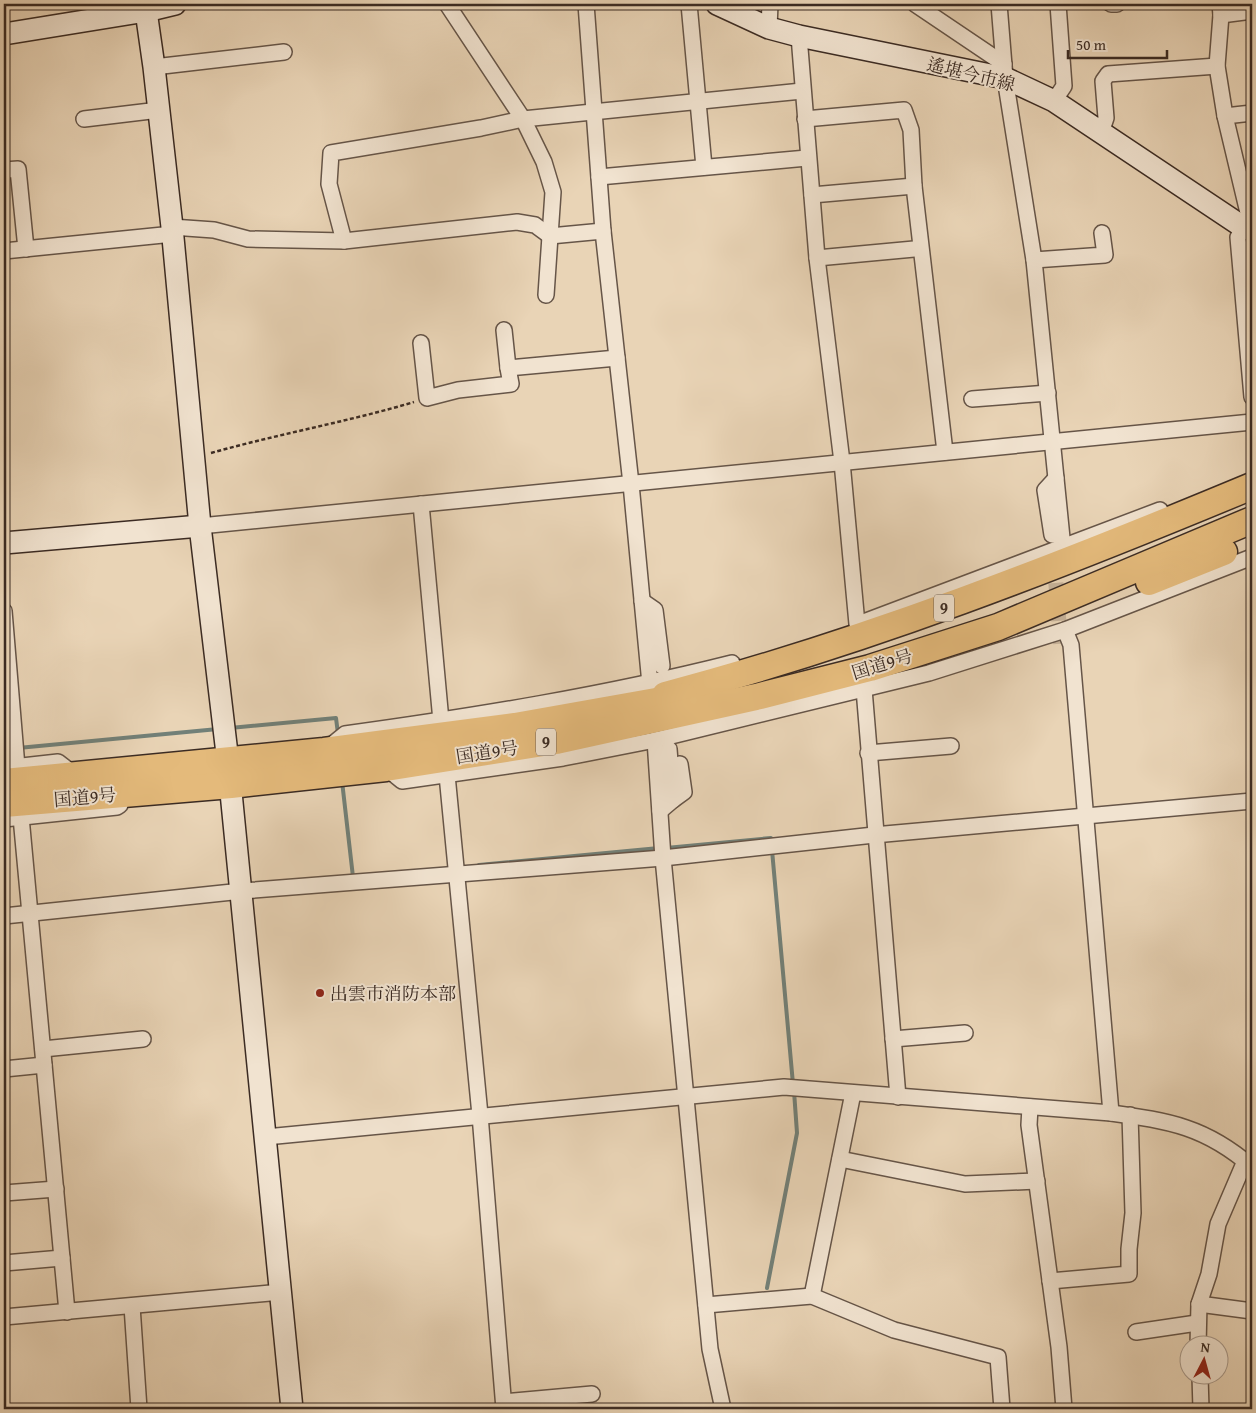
<svg xmlns="http://www.w3.org/2000/svg" width="1256" height="1413" viewBox="0 0 1256 1413" font-family="'Gentium Book Plus','Noto Serif JP',serif">
  <style>
    .lines { fill: none; stroke-linecap: round; stroke-linejoin: round }
    .stream { stroke: #728078; stroke-width: 4 }
    .street-tunnel { stroke: #c6b299; stroke-width: 15; stroke-dasharray: 15 8; stroke-linecap: butt }
    .street-casing { stroke: #665548; stroke-width: 18 }
    .secondary-casing { stroke: #3b2b23; stroke-width: 24 }
    .highway-casing { stroke: #3b2b23; stroke-width: 29 }
    .path { stroke: #3b2b23; stroke-width: 2.5; stroke-dasharray: 4 2.5; stroke-linecap: butt }
    .street { stroke: #f1e3d0; stroke-width: 15 }
    .secondary { stroke: #f1e3d0; stroke-width: 21 }
    .highway { stroke: #e4ba7b; stroke-width: 26 }
    .poi-dot { fill: #8f2418; stroke: #f1e3d0; stroke-width: 2 }
    .labels { text-anchor: middle; dominant-baseline: central; stroke-width: 4; stroke-linejoin: round; paint-order: stroke }
    .shield { fill: #f1e3d0; stroke: #726257; stroke-width: 1 }
    .shield-label { font-size: 16px; font-weight: bold; fill: #3b2b23 }
    .street-label { font-size: 18px; fill: #3b2b23; stroke: #f1e3d0 }
    .poi-label { font-size: 18px; fill: #3b2b23; stroke: #f1e3d0; text-anchor: start }
  </style>
  <rect width="100%" height="100%" fill="#e9d4b6"/>
  <filter id="stains"><feTurbulence type="fractalNoise" baseFrequency=".004" numOctaves="4"/><feColorMatrix values="0 0 0 0 .2 0 0 0 0 .09 0 0 0 0 .02 0 0 0 .5 -.17"/></filter>
  <radialGradient id="worn" r=".72"><stop offset=".6" stop-color="#630" stop-opacity="0"/><stop offset="1" stop-color="#630" stop-opacity=".3"/></radialGradient>
  <g class="lines">
    <!-- stream -->
    <g class="stream">
      <path d="M700,4L711,10"/>
      <path d="M230,728L336,718L338,734"/>
      <path d="M18,748L218,729"/>
      <path d="M342,781L353,877"/>
      <path d="M666,848L771,838L772,843"/>
      <path d="M772,850L793,1084"/>
      <path d="M479,865L659,848"/>
      <path d="M767,1288L797,1133L794,1091"/>
    </g>
    <!-- street-tunnel -->
    <path class="street-tunnel" d="M1054,560L1061,648"/>
    <!-- street casing -->
    <g class="street-casing">
      <g id="street">
        <path d="M447,4L523,119L544,162L553,192L546,295"/>
        <path d="M586,4L603,231L631,484L650,684"/>
        <path d="M689,4L704,167"/>
        <path d="M915,4L1004,64"/>
        <path d="M999,4L1005,78L1034,260L1063,548"/>
        <path d="M1111,4H1117"/>
        <path d="M1220,4L1221,15L1217,66L1225,116L1249,217L1238,237L1252,397"/>
        <path d="M1221,15L1252,11"/>
        <path d="M769,28L770,4"/>
        <path d="M799,36L817,258L842,462L857,624"/>
        <path d="M154,67L284,52"/>
        <path d="M1054,101L1064,86L1058,4"/>
        <path d="M1225,116L1252,113"/>
        <path d="M84,119L159,110"/>
        <path d="M805,119L904,110L911,130L914,186L945,452"/>
        <path d="M1101,133L1106,118L1103,81L1108,74L1217,66"/>
        <path d="M4,170L18,169L26,249"/>
        <path d="M599,177L807,158"/>
        <path d="M812,195L914,186"/>
        <path d="M172,227L214,230L248,239L344,241L517,222L535,225L550,236L603,231"/>
        <path d="M344,241L329,184L331,153L481,128L523,119L802,91"/>
        <path d="M4,251L173,234"/>
        <path d="M817,258L914,249"/>
        <path d="M1034,260L1105,255L1102,233"/>
        <path d="M504,330L508,368L617,358"/>
        <path d="M421,343L427,398L458,390L511,384L508,368"/>
        <path d="M972,399L1048,393"/>
        <path d="M421,504L441,721"/>
        <path d="M200,526L1252,422"/>
        <path d="M1052,535L1045,490L1056,478"/>
        <path d="M642,601L655,610L662,666"/>
        <path d="M4,611L17,767"/>
        <path d="M861,623L1160,510"/>
        <path d="M1065,630L1071,645L1111,1113"/>
        <path d="M864,689L898,1097"/>
        <path d="M655,740L663,858L710,1349L723,1409"/>
        <path d="M329,747L345,734C476,716 605,695 732,663"/>
        <path d="M868,753L951,746"/>
        <path d="M4,768L58,762L75,775"/>
        <path d="M386,768L402,781L563,758L655,740L929,673L1065,630L1252,557"/>
        <path d="M447,775L480,1115L504,1409"/>
        <path d="M673,800L684,792L680,764"/>
        <path d="M660,811L673,800L669,749"/>
        <path d="M21,817L67,1312"/>
        <path d="M4,819L117,807L120,805"/>
        <path d="M4,916L242,891L663,858L874,835L1252,801"/>
        <path d="M893,1039L965,1033"/>
        <path d="M43,1049L143,1039"/>
        <path d="M4,1069L44,1065"/>
        <path d="M1030,1107L1029,1125L1059,1347L1064,1409"/>
        <path d="M266,1137L784,1087L1111,1113C1170,1121 1206,1127 1252,1167"/>
        <path d="M840,1159L965,1184L1037,1181"/>
        <path d="M4,1193L56,1189"/>
        <path d="M4,1263L62,1258"/>
        <path d="M1050,1281L1129,1274V1249L1133,1213L1130,1115"/>
        <path d="M812,1296L853,1093"/>
        <path d="M1199,1304L1252,1311"/>
        <path d="M706,1305L812,1296L894,1330L998,1357L1002,1409"/>
        <path d="M132,1306L139,1409"/>
        <path d="M4,1317L281,1292"/>
        <path d="M1136,1332L1197,1323"/>
        <path d="M1198,1346L1199,1304L1209,1274L1218,1224L1245,1161"/>
        <path d="M1200,1376L1201,1409"/>
        <path d="M504,1402L592,1394"/>
      </g>
    </g>
    <!-- secondary casing -->
    <g class="secondary-casing">
      <g id="secondary">
        <path d="M145,4L154,67L172,227L200,526L228,762L292,1409"/>
        <path d="M717,4L769,28L799,36L1005,78L1054,101L1243,227L1252,230"/>
        <path d="M4,34L146,11L175,4"/>
        <path d="M4,543L200,526"/>
      </g>
    </g>
    <!-- highway casing -->
    <g class="highway-casing">
      <g id="highway">
        <path d="M1149,582L1224,552"/>
        <path d="M665,695C866,642 1060,566 1252,486"/>
        <path d="M4,782L324,751L515,726L684,696"/>
        <path d="M4,804L231,785L386,768L556,741L756,697L870,668L998,627L1252,520"/>
      </g>
    </g>
    <!-- path -->
    <path class="path" d="M211,453C278,434 347,422 414,402"/>
    <!-- street -->
    <use href="#street" class="street"/>
    <!-- secondary -->
    <use href="#secondary" class="secondary"/>
    <!-- highway -->
    <use href="#highway" class="highway"/>
  </g>
  <!-- markers -->
  <circle class="poi-dot" cx="320" cy="993" r="5"/>
  <g class="labels">
    <!-- shield labels -->
    <g class="shield">
      <rect x="934" y="594.5" width="20" height="27" rx="4"/>
      <rect x="536" y="728.5" width="20" height="27" rx="4"/>
    </g>
    <g class="shield-label">
      <text x="944" y="608">9</text>
      <text x="546" y="742">9</text>
    </g>
    <!-- street labels -->
    <g class="street-label">
      <text transform="translate(971 74) rotate(14)">遙堪今市線</text>
      <text transform="translate(882 664) rotate(-17)">国道9号</text>
      <text transform="translate(487 752) rotate(-9)">国道9号</text>
      <text transform="translate(85 797) rotate(-5)">国道9号</text>
    </g>
    <!-- poi labels -->
    <g class="poi-label">
      <text x="330" y="993">出雲市消防本部</text>
    </g>
  </g>
  <!-- margin -->
  <rect width="1256" height="1413" fill="none" stroke="#e9d4b6" stroke-width="20"/>
  <rect x="5" y="5" width="1246" height="1403" fill="none" stroke="#3b2b23" stroke-width="2.5"/>
  <rect x="10" y="10" width="1236" height="1393" fill="none" stroke="#3b2b23"/>
  <!-- north arrow -->
  <g transform="translate(1204 1360) rotate(6)"><circle r="24" fill="#f1e3d0" stroke="#a8998b"/>
  <path d="M0-4L9 19L0 12L-9 19Z" fill="#8f2418"/>
  <text y="-8" font-size="14" font-weight="bold" text-anchor="middle" fill="#3b2b23">N</text>
  </g>
  <!-- scale -->
  <path d="M1068 50v8h99v-8" fill="none" stroke="#3b2b23" stroke-width="2.5"/>
  <text x="1076" y="50" font-size="15" fill="#3b2b23" stroke="#f1e3d0" stroke-width="4" paint-order="stroke">50 m</text>
  <rect width="100%" height="100%" filter="url(#stains)"/>
  <rect width="100%" height="100%" fill="url(#worn)"/>
</svg>
